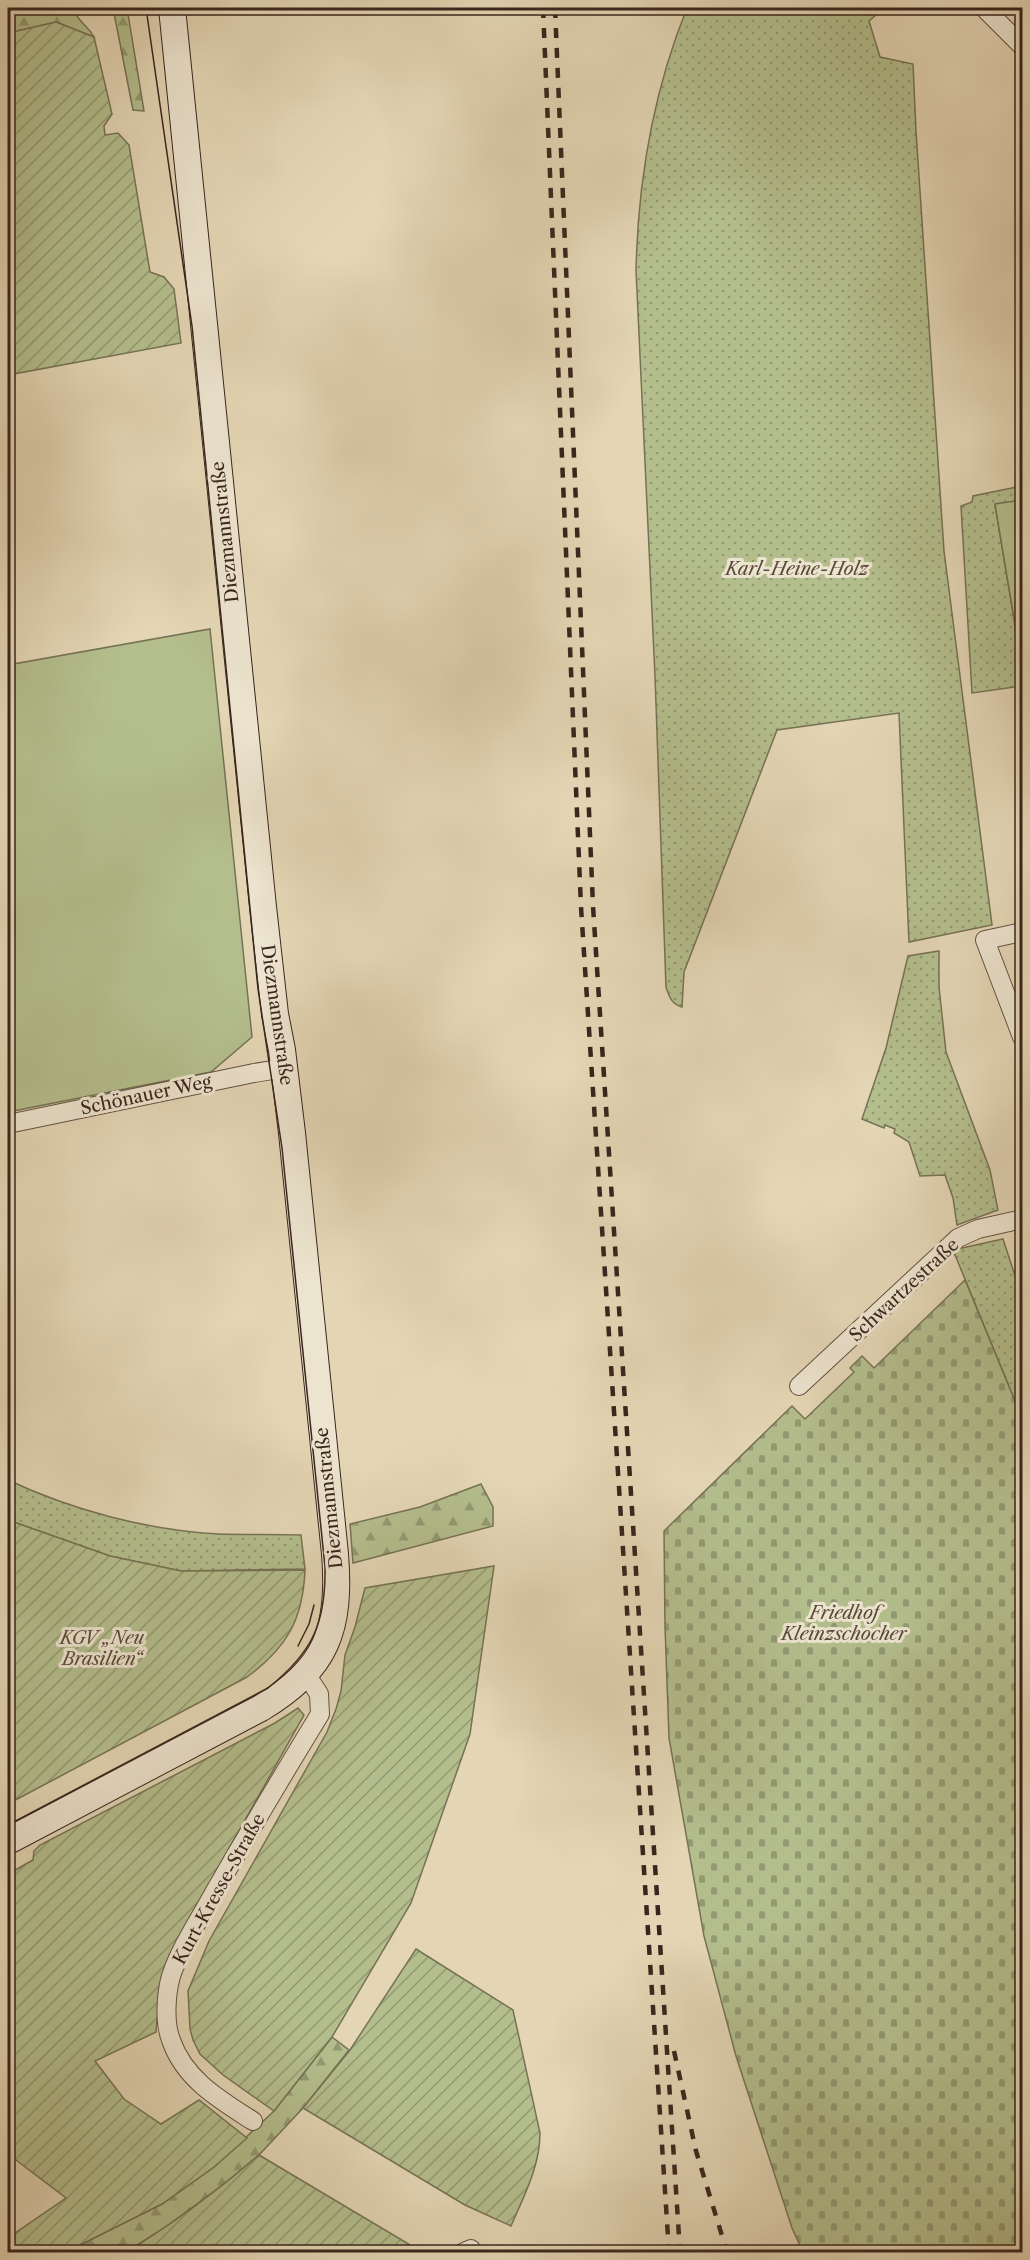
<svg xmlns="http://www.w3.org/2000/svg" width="1030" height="2260" viewBox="0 0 1030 2260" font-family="'Libre Caslon Text',serif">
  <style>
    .grass { fill: url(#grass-dots); stroke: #767255; stroke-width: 1.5 }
    .forest { fill: url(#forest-firs); stroke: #767255; stroke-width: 1.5 }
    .cemetery { fill: url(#cemetery-stones); stroke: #767255; stroke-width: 1.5 }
    .garden { fill: url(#garden-furrows); stroke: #767255; stroke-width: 1.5 }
    .pitch { fill: #b4be8d; stroke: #767255; stroke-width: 1.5 }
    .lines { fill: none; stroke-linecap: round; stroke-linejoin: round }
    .street-casing { stroke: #645143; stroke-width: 20 }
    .secondary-casing { stroke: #39251d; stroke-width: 28 }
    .street { stroke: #ede4cf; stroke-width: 18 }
    .secondary { stroke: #ede4cf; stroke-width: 26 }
    .tram { stroke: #39251d; stroke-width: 1.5 }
    .rail { stroke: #39251d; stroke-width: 4.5; stroke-dasharray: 10 10; stroke-linecap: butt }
    .labels { text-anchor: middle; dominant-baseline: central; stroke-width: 6; stroke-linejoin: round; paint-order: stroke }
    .street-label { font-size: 18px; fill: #39251d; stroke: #ede4cf }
    .park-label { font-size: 18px; font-style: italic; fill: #584b39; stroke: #ede4cf }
  </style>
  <defs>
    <pattern id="grass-dots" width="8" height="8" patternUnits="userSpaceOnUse" patternTransform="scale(1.5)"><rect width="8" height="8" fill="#b4be8d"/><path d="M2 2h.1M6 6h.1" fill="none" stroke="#939a73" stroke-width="1.8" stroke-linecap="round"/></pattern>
    <pattern id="forest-firs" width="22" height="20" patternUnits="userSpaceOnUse" patternTransform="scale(1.5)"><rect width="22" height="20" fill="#b4be8d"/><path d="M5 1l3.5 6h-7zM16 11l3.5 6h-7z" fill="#939a73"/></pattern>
    <pattern id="cemetery-stones" width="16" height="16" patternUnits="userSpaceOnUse" patternTransform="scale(1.5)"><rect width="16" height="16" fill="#b4be8d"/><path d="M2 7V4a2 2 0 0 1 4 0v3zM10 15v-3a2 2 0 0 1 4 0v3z" fill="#939a73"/></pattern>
    <pattern id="garden-furrows" width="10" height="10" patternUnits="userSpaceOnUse" patternTransform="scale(1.5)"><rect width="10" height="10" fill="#b4be8d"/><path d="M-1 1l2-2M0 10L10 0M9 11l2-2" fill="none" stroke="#939a73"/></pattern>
  </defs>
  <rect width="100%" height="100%" fill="#e4d6b5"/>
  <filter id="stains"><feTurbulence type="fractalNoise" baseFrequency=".00333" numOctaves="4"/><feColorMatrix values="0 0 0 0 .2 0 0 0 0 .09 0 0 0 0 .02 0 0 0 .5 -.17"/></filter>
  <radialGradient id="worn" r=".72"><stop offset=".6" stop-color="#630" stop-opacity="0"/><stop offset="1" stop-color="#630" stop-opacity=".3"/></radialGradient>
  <!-- grass -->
  <g class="grass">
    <path d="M687,8H884L869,21L880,57L913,64L916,131L944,551L992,925L909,942L899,713L777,730L684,972L682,1007C671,1004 669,996 666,987L655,676L636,270C638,180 653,92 687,8Z"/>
    <path d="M1022,486V500L995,505L1020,655H1022V686L972,693L961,506L972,502L973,496Z"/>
    <path d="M939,951V987L946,1052L990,1170L998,1210L957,1225L953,1198L945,1175L920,1176L909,1142L894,1133L895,1129L885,1125L884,1128L862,1119L886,1048L908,956Z"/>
    <path d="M1003,1239L1022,1297V1418L953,1250Z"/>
    <path d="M8,1480C72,1510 146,1530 218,1534C245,1535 273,1534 301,1535L305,1569L181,1571L110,1556L8,1520Z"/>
  </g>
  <!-- forest -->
  <g class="forest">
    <path d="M8,8H73C79,24 87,24 94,37L56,22L8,33Z"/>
    <path d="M113,8H127L144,111L133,110Z"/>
    <path d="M481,1484L493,1507V1526L353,1563L350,1524L420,1507Z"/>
    <path d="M332,2037L349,2050L303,2108L259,2155L228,2181L163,2229L126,2252H66L162,2204L214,2167L274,2111Z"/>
  </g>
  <!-- cemetery -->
  <path class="cemetery" d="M965,1280L1022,1418V2252H803L792,2228L736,2056L704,1936L669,1738L665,1627L664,1531L792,1406L805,1419L854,1372L850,1368L862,1356L874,1368Z"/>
  <!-- garden -->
  <g class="garden">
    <path d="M56,22L94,37L112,114L104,126L105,135L118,133L129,145L150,272L164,277L174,289L181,343L8,375V33Z"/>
    <path d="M8,1520L110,1556L181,1571L305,1570C303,1619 287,1648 247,1677L8,1804Z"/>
    <path d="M494,1566L470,1734L411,1903L332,2037L274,2111L223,2075L200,2054L193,2040L190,2029L188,1991L209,1941L327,1732L336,1709L341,1691L345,1655L355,1627L365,1588Z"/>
    <path d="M298,1708L304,1715L170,1954L160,1985L156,2032L95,2061L124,2099L161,2124L199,2100L247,2138L214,2167L162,2204L66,2252H8V2238L66,2198L8,2154V1874L33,1860L34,1851L40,1845L275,1723Z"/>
    <path d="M416,1949L513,2010L540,2133C540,2166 524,2196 511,2226L465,2205L303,2108L350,2050Z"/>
    <path d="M259,2155L422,2252H126C173,2224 217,2191 259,2155Z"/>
  </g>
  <!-- pitch -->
  <g class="pitch">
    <path d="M1022,500V655H1020L995,504Z"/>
    <path d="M210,629L252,1037L211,1072L8,1112V665Z"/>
  </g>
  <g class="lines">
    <!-- street casing -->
    <g class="street-casing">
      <g id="street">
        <path d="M984,8L1022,46"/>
        <path d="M1022,932L985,940L1022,1037"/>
        <path d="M8,1124L254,1073L285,1068"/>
        <path d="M799,1386L958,1238L978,1229L1022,1219"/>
        <path d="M253,2121C220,2100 184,2079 171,2040C164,2022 166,1994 171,1976C181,1946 200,1919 215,1891C249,1832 284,1773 320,1714L319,1694L306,1674"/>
        <path d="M464,2252L471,2249"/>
      </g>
    </g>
    <!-- secondary casing -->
    <g class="secondary-casing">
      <path id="secondary" d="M8,1841L261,1708C327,1669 341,1629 335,1554L292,1133L282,1050L275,1014L263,907L172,8"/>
    </g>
    <!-- street -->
    <use href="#street" class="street"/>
    <!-- secondary -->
    <use href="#secondary" class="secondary"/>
    <!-- tram -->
    <g class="tram">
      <path d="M298,1646L309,1624L314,1605"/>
      <path d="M8,1825L268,1688C312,1653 326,1624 325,1567L282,1148L258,989L192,326L146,8"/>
    </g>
    <!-- rail -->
    <g class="rail">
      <path d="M543,8L581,907L669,2252"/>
      <path d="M555,8L593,906L680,2252"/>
      <path d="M674,2051L696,2151L727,2252"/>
    </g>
  </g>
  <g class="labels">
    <!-- street labels -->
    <g class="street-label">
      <text transform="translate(225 532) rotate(-96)">Diezmannstraße</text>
      <text transform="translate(277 1015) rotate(82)">Diezmannstraße</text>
      <text transform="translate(146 1095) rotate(-12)">Schönauer Weg</text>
      <text transform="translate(904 1290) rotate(-43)">Schwartzestraße</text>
      <text transform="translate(329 1498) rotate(-96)">Diezmannstraße</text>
      <text transform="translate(219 1889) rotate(-61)">Kurt-Kresse-Straße</text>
    </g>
    <!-- park labels -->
    <g class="park-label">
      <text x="797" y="569">Karl-Heine-Holz</text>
      <text x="844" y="1613">Friedhof<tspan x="844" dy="21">Kleinzschocher</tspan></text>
      <text x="102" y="1638">KGV „Neu<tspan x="102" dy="21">Brasilien“</tspan></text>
    </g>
  </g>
  <!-- margin -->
  <rect width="1030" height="2260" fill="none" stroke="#e4d6b5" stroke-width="30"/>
  <rect x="9" y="9" width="1012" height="2242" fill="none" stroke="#39251d" stroke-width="3"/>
  <rect x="15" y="15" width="1000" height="2230" fill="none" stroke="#39251d" stroke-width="1.5"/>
  <rect width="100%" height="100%" filter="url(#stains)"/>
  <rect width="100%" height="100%" fill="url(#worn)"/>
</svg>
